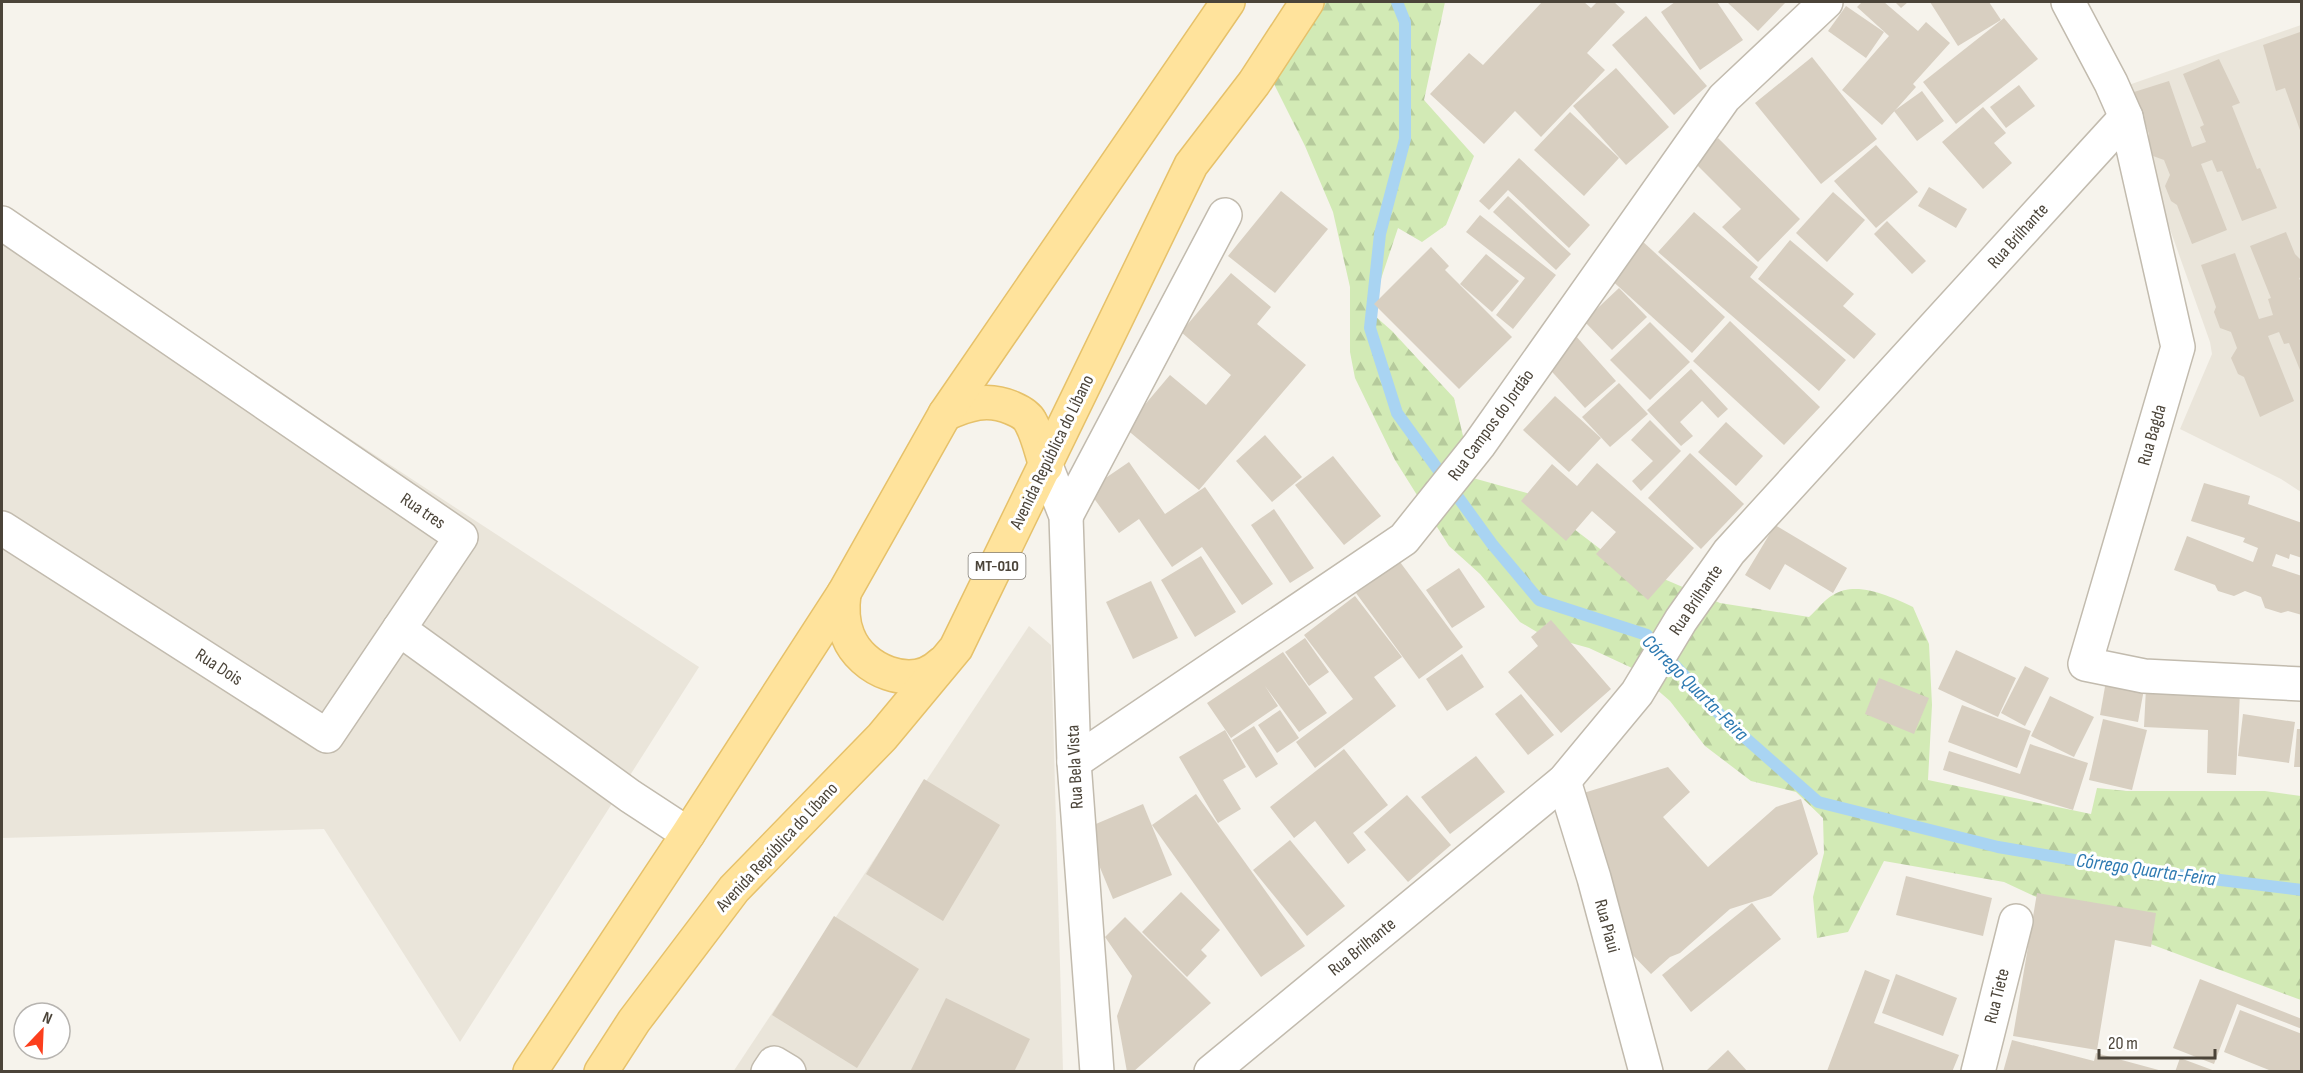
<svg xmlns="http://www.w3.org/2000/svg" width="2303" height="1073" viewBox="0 0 2303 1073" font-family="'Sofia Sans Condensed',sans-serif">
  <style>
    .residential { fill: #eae5da }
    .forest { fill: url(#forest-firs) }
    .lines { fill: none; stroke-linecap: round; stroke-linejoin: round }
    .stream { stroke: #a9d4f2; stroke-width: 12 }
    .building { fill: #d8cfc1 }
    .minor-casing { stroke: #c2bbae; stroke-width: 36 }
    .major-casing { stroke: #e6c16a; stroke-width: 36 }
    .minor { stroke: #fff; stroke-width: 33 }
    .major { stroke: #ffe39c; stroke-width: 33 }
    .labels { text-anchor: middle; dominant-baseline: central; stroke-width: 6; stroke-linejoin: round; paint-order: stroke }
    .shield { fill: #fff; stroke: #817c74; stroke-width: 1.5 }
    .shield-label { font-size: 16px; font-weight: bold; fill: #4b4439 }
    .street-label { font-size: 18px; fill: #4b4439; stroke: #fff }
    .water-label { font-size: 20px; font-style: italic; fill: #2e7ab2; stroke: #fff }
  </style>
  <defs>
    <pattern id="forest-firs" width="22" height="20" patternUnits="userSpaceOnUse" patternTransform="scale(1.5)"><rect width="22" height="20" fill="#d2eab5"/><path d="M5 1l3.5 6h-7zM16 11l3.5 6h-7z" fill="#b6ca9c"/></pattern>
  </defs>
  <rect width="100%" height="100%" fill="#f6f3ec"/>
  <!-- residential -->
  <g class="residential">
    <path d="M2301,25V492L2281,479L2180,429L2212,354L2210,342L2120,88Z"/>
    <path d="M2,211L699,667L460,1042L324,829L2,838Z"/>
    <path d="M1029,626L1051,645L1063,1071L733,1072Z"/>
  </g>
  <!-- forest -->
  <path class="forest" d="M1317,2H1445L1424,100L1474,156L1446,225L1422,242L1398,228L1379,285L1375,316L1392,331L1454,398L1473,478L1527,493L1608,555L1720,603L1809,617C1817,610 1824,600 1833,595C1857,580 1891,597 1913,607L1929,644L1932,705L1928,780L2091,814L2097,788L2127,791H2265L2301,796V1000L2086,920L2004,882L1884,861L1848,932L1817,938L1813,897L1824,853L1823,818L1796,792L1751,781L1705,746L1670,701L1632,668L1589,648L1542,635L1520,622L1480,574L1449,546L1395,460L1355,378L1350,352V287L1333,212L1305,146L1271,78Z"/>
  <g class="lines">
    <!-- stream -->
    <path class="stream" d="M1397,2L1405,22V139L1380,234L1370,328L1397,413L1492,544L1539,600L1647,635L1725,720L1818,802L1998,847L2122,868L2302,890"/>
  </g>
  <!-- building -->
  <g class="building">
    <path d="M1542,2H1584L1591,8L1597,2H1614L1625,12L1587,53L1605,70L1541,137L1515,111L1484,144L1430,94L1469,53L1483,65Z"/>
    <path d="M1675,2H1717L1743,40L1700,70L1661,12Z"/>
    <path d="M1727,2H1786L1758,31Z"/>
    <path d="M1862,2H1884L1918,31L1926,22L1950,43L1913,84L1916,87L1882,125L1842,90L1889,36L1857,7Z"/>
    <path d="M1895,2H1908L1901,8Z"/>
    <path d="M1930,2H1989L2001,20L1958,46Z"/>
    <path d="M1846,6L1884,32L1866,58L1828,31Z"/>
    <path d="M1646,16L1707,86L1674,115L1612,45Z"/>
    <path d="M2004,18L2038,59L1956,124L1923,82Z"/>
    <path d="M2300,32L2302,35L2301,133L2285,88L2276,91L2263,45Z"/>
    <path d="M1812,57L1877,139L1821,184L1755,103Z"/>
    <path d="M2219,59L2240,103L2232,106L2257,169L2260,168L2277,208L2242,221L2222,171L2217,172L2212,160L2201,164L2227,230L2192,244L2177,205L2171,201L2165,186L2170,175L2164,160L2153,156L2147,140L2149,134L2134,92L2169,81L2192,147L2206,142L2200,127L2204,125L2183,74Z"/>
    <path d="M1616,68L1669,127L1626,165L1573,106Z"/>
    <path d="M2019,85L2035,106L2006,128L1990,107Z"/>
    <path d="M1922,91L1944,121L1917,141L1894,111Z"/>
    <path d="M1983,107L2006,133L1994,143L2012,163L1983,189L1942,142Z"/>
    <path d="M1570,112L1619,158L1584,196L1534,150Z"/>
    <path d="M1718,138L1800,219L1758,262L1722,227L1741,209L1694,162Z"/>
    <path d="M1876,145L1918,192L1876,228L1834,181Z"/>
    <path d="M1519,158L1590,225L1569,248L1508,190L1489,210L1479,201Z"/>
    <path d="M1929,187L1967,209L1956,228L1918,206Z"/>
    <path d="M1281,191L1328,229L1275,293L1228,256Z"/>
    <path d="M1833,192L1865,220L1827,262L1796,233Z"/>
    <path d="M1508,196L1571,254L1556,270L1493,212Z"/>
    <path d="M1694,212L1758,267L1750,277L1846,360L1819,391L1658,252Z"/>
    <path d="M1480,215L1556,275L1513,329L1496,315L1525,278L1466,232Z"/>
    <path d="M1887,221L1926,261L1912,274L1874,234Z"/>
    <path d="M2286,232L2295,254L2302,261V277L2299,278L2302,285V375L2289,343L2284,344L2279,332L2268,336L2294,401L2260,417L2244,377L2238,374L2231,358L2237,348L2231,332L2220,328L2214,312L2216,307L2201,265L2235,253L2259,319L2273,315L2268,299L2271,298L2250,246Z"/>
    <path d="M1641,240L1725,317L1692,353L1608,277Z"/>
    <path d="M1790,240L1854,294L1843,306L1876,334L1854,359L1758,279Z"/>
    <path d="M1431,247L1449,266L1445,270L1512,337L1459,389L1374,304Z"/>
    <path d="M1486,254L1519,281L1492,312L1460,284Z"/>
    <path d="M1231,273L1271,307L1257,324L1306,365L1199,490L1125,428L1170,375L1206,405L1231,375L1181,332Z"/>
    <path d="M1619,288L1647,317L1612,350L1584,321Z"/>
    <path d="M1730,321L1820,407L1784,445L1693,361Z"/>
    <path d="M1650,322L1690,362L1650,400L1610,360Z"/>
    <path d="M1575,335L1616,381L1585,408L1544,363Z"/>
    <path d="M1691,369L1728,409L1718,418L1702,401L1680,422L1693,436L1681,446L1647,410Z"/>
    <path d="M1619,383L1648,414L1610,447L1582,417Z"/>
    <path d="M1555,396L1601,438L1569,472L1523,430Z"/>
    <path d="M1650,420L1681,451L1641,491L1632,481L1653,461L1631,440Z"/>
    <path d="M1726,422L1763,456L1736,486L1698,452Z"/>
    <path d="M1265,435L1302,477L1272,502L1236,461Z"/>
    <path d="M1690,453L1744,504L1701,549L1648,498Z"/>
    <path d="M1333,456L1381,516L1344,545L1295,485Z"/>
    <path d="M1129,462L1165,514L1205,487L1273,584L1242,605L1202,547L1172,567L1139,519L1119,533L1088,490Z"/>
    <path d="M1597,463L1694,548L1648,600L1596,554L1616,532L1592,511L1566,541L1521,501L1552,464L1577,486Z"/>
    <path d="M2204,483L2250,496L2248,504L2302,523V558L2290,554L2289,559L2276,554L2272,566L2302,576V615L2288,611L2281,613L2265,608L2261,597L2245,591L2234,596L2218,591L2215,585L2174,570L2187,536L2253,562L2258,548L2243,542L2245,538L2191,521Z"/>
    <path d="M1274,509L1314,568L1290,583L1251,525Z"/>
    <path d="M1775,525L1847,568L1833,593L1785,564L1770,590L1745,575Z"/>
    <path d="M1201,556L1236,612L1195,637L1161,580Z"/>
    <path d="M1400,562L1463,647L1419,679L1356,593Z"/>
    <path d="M1459,568L1485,607L1452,628L1426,590Z"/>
    <path d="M1151,581L1178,638L1133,659L1106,602Z"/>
    <path d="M1355,596L1402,657L1374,677L1396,706L1315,768L1296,742L1353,699L1304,635Z"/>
    <path d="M1551,620L1611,689L1561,733L1508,672L1538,646L1531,637Z"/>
    <path d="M1305,638L1329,672L1309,686L1285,652Z"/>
    <path d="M1956,650L2016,678L1998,717L1938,689Z"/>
    <path d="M1283,652L1327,713L1299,732L1265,686L1278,706L1231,738L1207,703Z"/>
    <path d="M1462,654L1484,687L1447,711L1426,679Z"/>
    <path d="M2025,666L2049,678L2025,726L2001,713Z"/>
    <path d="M1879,678L1929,698L1914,734L1865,714Z"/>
    <path d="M2106,681L2144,689L2138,722L2100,715Z"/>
    <path d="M2146,688L2240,692L2236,775L2207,773L2208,730L2144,727Z"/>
    <path d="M1521,694L1554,735L1528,755L1495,714Z"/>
    <path d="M2050,696L2094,717L2074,757L2031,736Z"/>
    <path d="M1962,705L2031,731L2017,768L1948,742Z"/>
    <path d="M1280,710L1299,738L1277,753L1258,725Z"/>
    <path d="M2243,714L2295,722L2289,763L2238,756Z"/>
    <path d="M2103,719L2147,730L2132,790L2089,780Z"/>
    <path d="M1254,726L1278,764L1256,778L1232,740Z"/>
    <path d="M2297,729H2302V767H2294Z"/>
    <path d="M1225,730L1246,767L1223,780L1241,809L1218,823L1179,757Z"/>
    <path d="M2030,744L2088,763L2073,810L1943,770L1949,751L2020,774Z"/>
    <path d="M1344,749L1388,805L1353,833L1366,850L1348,864L1315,821L1294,838L1270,807Z"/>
    <path d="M1476,756L1505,792L1450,834L1421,797Z"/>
    <path d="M1668,767L1690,792L1663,817L1708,867L1776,807L1801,799L1818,854L1771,896L1730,909L1680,953L1670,957L1651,974L1624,946L1577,795Z"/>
    <path d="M924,779L1000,825L943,921L866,874Z"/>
    <path d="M1196,794L1305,946L1261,977L1152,825Z"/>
    <path d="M1407,795L1451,845L1408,882L1364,832Z"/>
    <path d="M1143,804L1172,875L1113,899L1084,829Z"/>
    <path d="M1290,840L1345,906L1307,936L1253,870Z"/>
    <path d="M1906,876L1992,898L1983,936L1896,915Z"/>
    <path d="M1181,892L1220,930L1201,950L1207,956L1187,977L1142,932Z"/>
    <path d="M2037,893L2156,913L2151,947L2115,940L2097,1050L2013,1036Z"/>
    <path d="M1752,903L1781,939L1691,1012L1662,975Z"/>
    <path d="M834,916L919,969L857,1068L772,1015Z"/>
    <path d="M1125,917L1211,1003L1133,1072H1127L1117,1016L1132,976L1105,937Z"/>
    <path d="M1865,970L1890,980L1874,1023L1959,1055L1952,1072L1827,1071Z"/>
    <path d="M1896,974L1957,998L1943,1036L1882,1013Z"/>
    <path d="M2200,979L2302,1019V1029L2237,1004L2214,1064L2173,1048Z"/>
    <path d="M946,998L1030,1039L1014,1072H910Z"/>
    <path d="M2240,1010L2302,1034V1072H2274L2224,1052Z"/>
    <path d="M2012,1040L2094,1061L2096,1053L2166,1072H2003Z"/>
    <path d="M1728,1050L1748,1072H1705Z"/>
    <path d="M2180,1058L2215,1071V1072H2175Z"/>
  </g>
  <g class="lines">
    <!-- minor casing -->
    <g class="minor-casing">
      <g id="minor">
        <path d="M2068,2L2111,83L2126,117L2178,347L2085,664L2144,676L2302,684"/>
        <path d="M2,223L461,537L399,629L630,796L688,834"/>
        <path d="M1046,466L1066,516L1074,762L1097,1072"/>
        <path d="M1066,516L1225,215"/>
        <path d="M2,528L327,736L399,629"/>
        <path d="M1074,762L1404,539L1479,445L1724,98L1826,2"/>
        <path d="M1564,781L1594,878L1646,1072"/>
        <path d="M768,1072L774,1063L789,1072"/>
        <path d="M1211,1072L1564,781L1637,693L1681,620L1729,552L2126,117"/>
        <path d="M1978,1072L2016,921"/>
      </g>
    </g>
    <!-- major casing -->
    <g class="major-casing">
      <g id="major">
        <path d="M945,414C968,404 987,397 1012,408C1019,411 1027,415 1030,421C1038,435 1041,451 1046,466"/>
        <path d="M844,593C842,608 842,622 848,636C861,670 912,692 941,664"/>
        <path d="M530,1072L688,834L844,593L945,414L1228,2"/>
        <path d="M601,1072L634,1021L734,889L882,737L956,648L1191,165L1254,83L1307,2"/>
      </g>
    </g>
    <!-- minor -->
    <use href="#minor" class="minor"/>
    <!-- major -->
    <use href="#major" class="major"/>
  </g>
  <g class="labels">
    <!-- shield labels -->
    <rect class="shield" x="968.5" y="553" width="57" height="26" rx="4.5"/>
    <g class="shield-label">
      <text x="997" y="566">MT-010</text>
    </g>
    <!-- street labels -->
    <g class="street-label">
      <text transform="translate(2018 236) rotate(-48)">Rua Brilhante</text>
      <text transform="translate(1491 425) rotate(-54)">Rua Campos do Jordão</text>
      <text transform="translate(2152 435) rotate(-74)">Rua Bagda</text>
      <text transform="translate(1052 452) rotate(-64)">Avenida República do Líbano</text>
      <text transform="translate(423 511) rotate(34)">Rua tres</text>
      <text transform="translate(1696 600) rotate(-56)">Rua Brilhante</text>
      <text transform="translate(219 667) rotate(33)">Rua Dois</text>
      <text transform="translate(1075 767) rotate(-93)">Rua Bela Vista</text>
      <text transform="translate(777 847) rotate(-47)">Avenida República do Líbano</text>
      <text transform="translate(1607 926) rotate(75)">Rua Piaui</text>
      <text transform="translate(1362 947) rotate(-39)">Rua Brilhante</text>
      <text transform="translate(1997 996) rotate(-76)">Rua Tiete</text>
    </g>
    <!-- water labels -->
    <g class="water-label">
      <text transform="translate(1695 688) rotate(45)">Córrego Quarta-Feira</text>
      <text transform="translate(2146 870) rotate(8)">Córrego Quarta-Feira</text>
    </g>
  </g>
  <!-- border -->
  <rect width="2303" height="1073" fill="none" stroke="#4b4439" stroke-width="6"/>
  <!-- north arrow -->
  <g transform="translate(42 1031) rotate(23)"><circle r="28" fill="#ffffff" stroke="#b7b4b0" stroke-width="1.5"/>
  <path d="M0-4.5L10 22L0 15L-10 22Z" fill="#fc3f1d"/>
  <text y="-9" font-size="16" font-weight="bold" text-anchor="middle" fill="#4b4439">N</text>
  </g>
  <!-- scale -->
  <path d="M2099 1049v9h116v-9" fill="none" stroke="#4b4439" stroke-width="3"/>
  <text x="2108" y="1049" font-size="18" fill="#4b4439" stroke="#ffffff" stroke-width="4.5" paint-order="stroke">20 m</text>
</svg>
